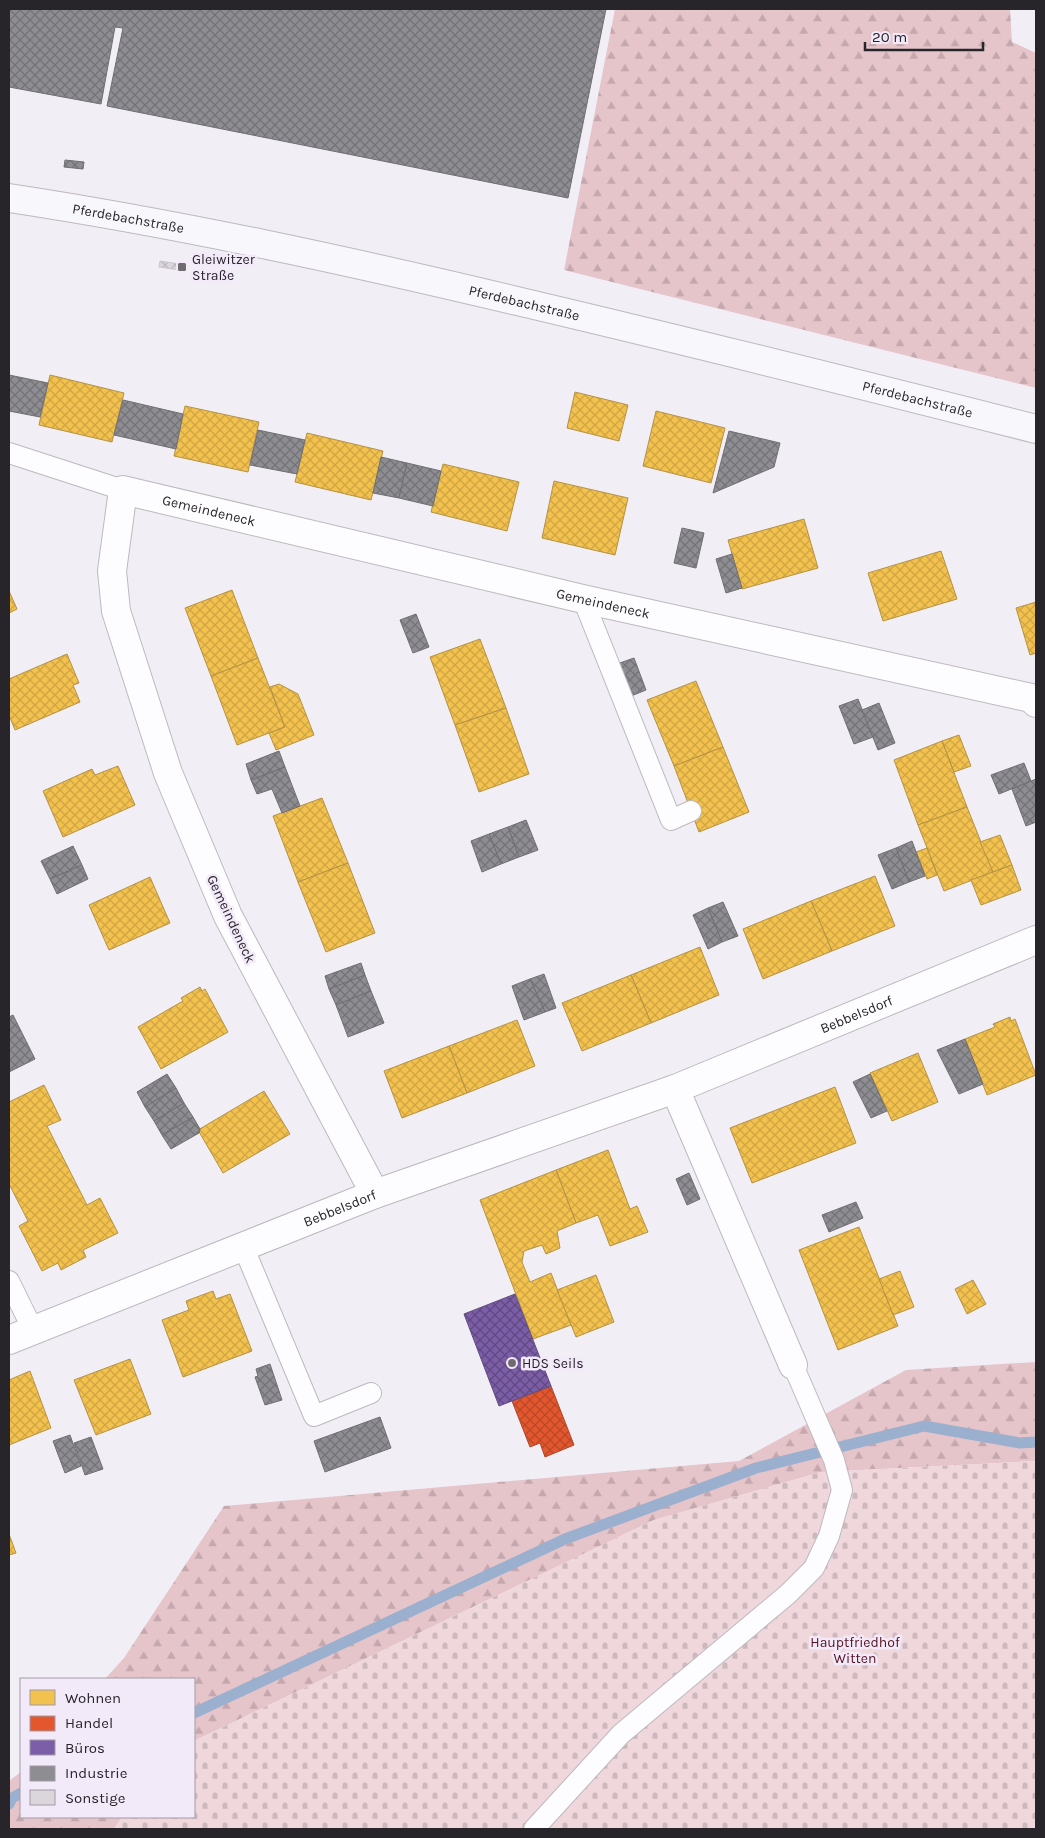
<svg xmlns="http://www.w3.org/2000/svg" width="1045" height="1838" viewBox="0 0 1045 1838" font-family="Karla,sans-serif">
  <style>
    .forest { fill: url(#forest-firs) }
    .cemetery { fill: url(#cemetery-stones) }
    .homes { fill: url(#homes-cross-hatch); stroke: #b59243 }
    .shops { fill: url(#shops-cross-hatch); stroke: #ac482d }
    .offices { fill: url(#offices-cross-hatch); stroke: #624d82 }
    .industry { fill: url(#industry-cross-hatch); stroke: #6f6e73 }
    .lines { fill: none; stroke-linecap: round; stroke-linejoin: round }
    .stream { stroke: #9ab0ce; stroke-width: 11 }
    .building { fill: url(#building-cross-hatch); stroke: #cbc6cc }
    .lane-casing { stroke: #bdb9bf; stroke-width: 22 }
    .street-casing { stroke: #bdb9bf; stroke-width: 30 }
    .secondary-casing { stroke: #bdb9bf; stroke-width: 30 }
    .lane { stroke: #fdfcfe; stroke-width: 20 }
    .street { stroke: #fdfcfe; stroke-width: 28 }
    .secondary { stroke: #f8f7fb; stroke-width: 28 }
    .poi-dot { fill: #6f6b71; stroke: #f3eaf9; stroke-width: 2 }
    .labels { text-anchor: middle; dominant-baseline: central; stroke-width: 5; stroke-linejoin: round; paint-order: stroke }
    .street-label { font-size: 14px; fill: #28252a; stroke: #f3eaf9 }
    .poi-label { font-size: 14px; fill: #28252a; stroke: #f3eaf9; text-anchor: start }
    .park-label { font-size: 14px; fill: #551120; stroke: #f3eaf9 }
  </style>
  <defs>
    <pattern id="forest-firs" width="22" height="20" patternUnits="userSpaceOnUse" patternTransform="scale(1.25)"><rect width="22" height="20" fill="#e5c4ca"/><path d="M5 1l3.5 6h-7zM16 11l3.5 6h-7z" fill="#c4a8ae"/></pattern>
    <pattern id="cemetery-stones" width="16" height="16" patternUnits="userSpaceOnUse" patternTransform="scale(1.25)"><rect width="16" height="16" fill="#efd7dc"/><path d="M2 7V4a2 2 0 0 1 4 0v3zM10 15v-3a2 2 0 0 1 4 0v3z" fill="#cdb8bd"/></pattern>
    <pattern id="homes-cross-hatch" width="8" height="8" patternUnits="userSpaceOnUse" patternTransform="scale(1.25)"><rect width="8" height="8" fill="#f2c14e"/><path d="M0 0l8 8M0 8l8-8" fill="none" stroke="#d0a644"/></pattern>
    <pattern id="shops-cross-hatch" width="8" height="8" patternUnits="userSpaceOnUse" patternTransform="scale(1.25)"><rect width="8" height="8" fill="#e4572e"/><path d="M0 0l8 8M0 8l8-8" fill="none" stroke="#b94827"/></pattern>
    <pattern id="offices-cross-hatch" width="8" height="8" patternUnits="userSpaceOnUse" patternTransform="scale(1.25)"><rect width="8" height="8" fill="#7b5ea7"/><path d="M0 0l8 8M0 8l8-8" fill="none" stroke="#5f4980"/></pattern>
    <pattern id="industry-cross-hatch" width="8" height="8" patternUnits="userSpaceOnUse" patternTransform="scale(1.25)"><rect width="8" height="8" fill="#8d8d92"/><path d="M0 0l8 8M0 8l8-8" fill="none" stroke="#737377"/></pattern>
    <pattern id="building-cross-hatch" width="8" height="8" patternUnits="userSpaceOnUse" patternTransform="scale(1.25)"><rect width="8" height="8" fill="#dbd6dc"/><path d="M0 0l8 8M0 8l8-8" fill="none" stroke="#bcb8bd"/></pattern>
  </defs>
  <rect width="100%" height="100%" fill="#f2eef6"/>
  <!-- forest -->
  <g class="forest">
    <path d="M615,9H1010L1012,42L1036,53V388L564,270Z"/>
    <path d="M1036,1362V1461L821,1472L654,1520L194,1741V1679H105L124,1658L224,1506L739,1461L906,1370Z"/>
    <path d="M21,1772V1817H122L114,1829H9V1781Z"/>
  </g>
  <!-- cemetery -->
  <path class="cemetery" d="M1036,1461V1829H114L122,1817H194V1741L654,1520L821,1472Z"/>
  <!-- homes -->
  <g class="homes">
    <path d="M50,375L124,393L112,442L39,425Z"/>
    <path d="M575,392L628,405L619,441L567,428Z"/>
    <path d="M185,406L259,422L248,472L174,456Z"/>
    <path d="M656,411L725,428L711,483L643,466Z"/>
    <path d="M307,433L383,451L371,500L295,482Z"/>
    <path d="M443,464L519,482L507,531L431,512Z"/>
    <path d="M554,481L628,498L615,555L542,538Z"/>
    <path d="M804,519L818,568L742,589L728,540Z"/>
    <path d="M941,551L957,599L883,621L868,573Z"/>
    <path d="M232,590L258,658L211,676L185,608Z"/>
    <path d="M9,591L17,609L9,613Z"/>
    <path d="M1036,602V653L1030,655L1016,608Z"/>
    <path d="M480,639L506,708L455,725L430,657Z"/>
    <path d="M67,654L79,683L73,685L80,702L15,730L9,715V679Z"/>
    <path d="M258,658L285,727L237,745L211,676Z"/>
    <path d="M696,681L723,747L674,766L647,700Z"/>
    <path d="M279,684L298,694L314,735L276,750L269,733L285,727L270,687Z"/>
    <path d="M506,708L529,774L479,792L455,725Z"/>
    <path d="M959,735L971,766L954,772L942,741Z"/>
    <path d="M942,741L967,807L918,825L894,760Z"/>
    <path d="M723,747L749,812L699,832L674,766Z"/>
    <path d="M118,766L135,805L63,837L43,791L92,769L95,775Z"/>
    <path d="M322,798L348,863L298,882L273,816Z"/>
    <path d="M967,807L993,872L944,891L918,825Z"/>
    <path d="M1000,835L1012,865L993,872L980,842Z"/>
    <path d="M927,848L937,875L927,879L916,852Z"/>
    <path d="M348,863L375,933L326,952L298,882Z"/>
    <path d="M1012,865L1021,890L981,905L971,880Z"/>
    <path d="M875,876L895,926L832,951L811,901Z"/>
    <path d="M150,877L170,923L109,950L89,905Z"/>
    <path d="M811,901L832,951L763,979L743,929Z"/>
    <path d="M700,947L719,995L651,1023L631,975Z"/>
    <path d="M631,975L651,1023L582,1051L562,1003Z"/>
    <path d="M200,987L202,991L205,989L228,1032L161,1069L138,1027L183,1001L181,998Z"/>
    <path d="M1010,1017L1011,1021L1015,1019L1036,1075L987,1095L965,1039L995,1027L993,1024Z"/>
    <path d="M517,1020L535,1066L467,1093L449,1046Z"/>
    <path d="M449,1046L467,1093L402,1118L384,1071Z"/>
    <path d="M918,1053L938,1102L892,1121L870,1073Z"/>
    <path d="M44,1085L61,1120L47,1126L87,1205L100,1198L118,1233L83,1250L86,1257L61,1270L58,1263L42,1271L19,1226L28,1221L9,1184V1102Z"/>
    <path d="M835,1087L856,1143L752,1183L730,1128Z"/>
    <path d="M264,1091L290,1134L223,1173L198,1130Z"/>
    <path d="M608,1150L630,1209L637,1206L648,1232L610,1246L598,1215L576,1223L556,1170Z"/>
    <path d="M556,1170L576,1223L557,1231L560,1248L546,1254L542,1245L524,1251L522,1262L530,1282L551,1273L571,1325L533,1339L480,1200Z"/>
    <path d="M859,1227L898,1326L838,1350L799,1250Z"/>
    <path d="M900,1271L914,1307L893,1315L879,1279Z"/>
    <path d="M596,1275L614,1322L576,1337L557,1290Z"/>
    <path d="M973,1280L986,1304L967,1314L955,1289Z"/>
    <path d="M213,1291L216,1299L230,1294L252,1351L183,1377L162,1320L189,1310L186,1301Z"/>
    <path d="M130,1359L151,1414L96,1435L74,1380Z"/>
    <path d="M30,1371L51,1428L9,1445V1380Z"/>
    <path d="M9,1534L16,1553L9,1555Z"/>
  </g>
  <!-- shops -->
  <path class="shops" d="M551,1386L574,1445L545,1457L540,1443L530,1447L512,1401Z"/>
  <!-- offices -->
  <path class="offices" d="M515,1294L551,1386L499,1406L464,1314Z"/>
  <!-- industry -->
  <g class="industry">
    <path d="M9,9H606L568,198L107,106L123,28L115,27L101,104L9,87Z"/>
    <path d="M65,160L84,162L83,169L64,167Z"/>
    <path d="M9,375L48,383L40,417L9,411Z"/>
    <path d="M123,400L183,414L176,449L114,435Z"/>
    <path d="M258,430L305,440L297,474L250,465Z"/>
    <path d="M729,431L780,443L774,467L713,493Z"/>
    <path d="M381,457L407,463L399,498L373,493Z"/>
    <path d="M407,463L441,471L433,506L399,498Z"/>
    <path d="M682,528L704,533L696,568L674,563Z"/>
    <path d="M732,554L742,588L726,593L716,559Z"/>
    <path d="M416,614L429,647L413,653L400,620Z"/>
    <path d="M634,658L646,690L631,696L617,664Z"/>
    <path d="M858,699L873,737L854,744L839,706Z"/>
    <path d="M879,703L895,743L878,750L862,710Z"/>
    <path d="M279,751L285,767L251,780L246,764Z"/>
    <path d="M1024,763L1031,781L999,794L991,775Z"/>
    <path d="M285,767L300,806L282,813L272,789L257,794L251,780Z"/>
    <path d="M1036,779V822L1026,826L1012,789Z"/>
    <path d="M526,820L538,850L519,857L508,827Z"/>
    <path d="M508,827L519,857L501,864L489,834Z"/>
    <path d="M489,834L501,864L482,872L471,841Z"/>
    <path d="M912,841L925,876L909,882L896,848Z"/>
    <path d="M73,846L82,865L50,879L41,861Z"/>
    <path d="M896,848L909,882L892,889L878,855Z"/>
    <path d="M82,865L88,879L57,894L50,879Z"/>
    <path d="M723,902L738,936L722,942L708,908Z"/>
    <path d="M708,908L722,942L708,949L693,915Z"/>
    <path d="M361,963L365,975L329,989L325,976Z"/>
    <path d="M544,974L556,1008L545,1012L530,979Z"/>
    <path d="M365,975L371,991L336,1005L329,989Z"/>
    <path d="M530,979L545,1012L524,1020L512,986Z"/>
    <path d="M371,991L384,1023L348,1037L336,1005Z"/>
    <path d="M13,1015L35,1059L9,1072V1017Z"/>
    <path d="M965,1039L983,1084L959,1094L937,1050Z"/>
    <path d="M167,1074L176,1088L145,1107L137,1092Z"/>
    <path d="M870,1074L887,1111L871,1118L853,1082Z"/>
    <path d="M176,1088L184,1103L154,1121L145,1107Z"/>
    <path d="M184,1103L193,1117L162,1135L154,1121Z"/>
    <path d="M193,1117L200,1129L199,1133L171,1149L162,1135Z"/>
    <path d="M689,1173L700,1199L687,1205L676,1179Z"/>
    <path d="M856,1202L863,1218L829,1232L822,1215Z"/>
    <path d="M270,1364L282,1400L265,1405L255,1377L258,1376L256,1369Z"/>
    <path d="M380,1417L391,1448L325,1472L314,1441Z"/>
    <path d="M70,1435L81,1466L65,1473L53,1441Z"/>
    <path d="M91,1437L103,1469L85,1475L74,1443Z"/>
  </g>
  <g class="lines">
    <!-- stream -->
    <g class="stream">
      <path d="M194,1713L565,1539L756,1468L924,1426L1020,1443L1036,1442"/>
      <path d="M9,1804L12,1798L21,1793"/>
    </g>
  </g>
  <!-- building -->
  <path class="building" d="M160,261L179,264V270L159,267Z"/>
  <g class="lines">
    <!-- lane casing -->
    <g class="lane-casing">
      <g id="lane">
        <path d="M9,453L123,490"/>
        <path d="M583,599L671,820L691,811"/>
        <path d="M243,1246L314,1416L371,1393"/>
        <path d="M9,1281L33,1330"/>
        <path d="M534,1829L621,1734L788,1594L814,1568L829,1536L842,1490L834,1460L793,1365"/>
      </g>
    </g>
    <!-- street casing -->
    <g class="street-casing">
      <g id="street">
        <path d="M675,1089L793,1365"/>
        <path id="s1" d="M375,1194L228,916L168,773L116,611L112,571L123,490L583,599L1031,698L1036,703"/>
        <path id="s2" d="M9,1340L375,1194L675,1089L1036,940"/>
      </g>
    </g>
    <!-- secondary casing -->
    <g class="secondary-casing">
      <g id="secondary">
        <path id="s3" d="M9,198C180,224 349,261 517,301C691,342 863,385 1036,429"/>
      </g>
    </g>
    <!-- lane -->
    <use href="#lane" class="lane"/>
    <!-- street -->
    <use href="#street" class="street"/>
    <!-- secondary -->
    <use href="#secondary" class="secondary"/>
  </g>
  <!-- markers -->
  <g class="poi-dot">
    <rect x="177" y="262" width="10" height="10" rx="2.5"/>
    <circle cx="512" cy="1363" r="5"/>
  </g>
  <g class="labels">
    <!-- street labels -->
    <g class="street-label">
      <text stroke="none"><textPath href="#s3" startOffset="121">Pferdebachstraße</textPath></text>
      <text stroke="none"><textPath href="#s3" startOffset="526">Pferdebachstraße</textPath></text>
      <text stroke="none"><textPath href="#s3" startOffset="931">Pferdebachstraße</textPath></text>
      <text stroke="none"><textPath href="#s1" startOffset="850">Gemeindeneck</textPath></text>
      <text stroke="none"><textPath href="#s1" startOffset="1255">Gemeindeneck</textPath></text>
      <text transform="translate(231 919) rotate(65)">Gemeindeneck</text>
      <text stroke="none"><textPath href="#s2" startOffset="908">Bebbelsdorf</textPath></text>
      <text stroke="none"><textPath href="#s2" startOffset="356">Bebbelsdorf</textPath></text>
    </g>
    <!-- poi labels -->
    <g class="poi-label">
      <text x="192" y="259">Gleiwitzer<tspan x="192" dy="16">Straße</tspan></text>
      <text x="522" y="1363">HDS Seils</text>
    </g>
    <!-- park labels -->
    <g class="park-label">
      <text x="855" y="1642">Hauptfriedhof<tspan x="855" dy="16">Witten</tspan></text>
    </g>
  </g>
  <!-- border -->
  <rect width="1045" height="1838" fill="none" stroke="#28252a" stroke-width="20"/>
  <!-- legend -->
  <rect x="20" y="1678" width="175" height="140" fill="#f3eaf9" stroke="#a29ba6"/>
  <rect x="30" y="1690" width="25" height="15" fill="#f2c14e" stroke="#a29ba6"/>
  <text x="65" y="1703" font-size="15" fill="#28252a">Wohnen</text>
  <rect x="30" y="1716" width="25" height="15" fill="#e4572e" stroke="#a29ba6"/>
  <text x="65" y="1728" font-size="15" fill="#28252a">Handel</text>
  <rect x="30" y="1740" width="25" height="15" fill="#7b5ea7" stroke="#a29ba6"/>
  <text x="65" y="1753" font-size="15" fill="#28252a">Büros</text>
  <rect x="30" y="1766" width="25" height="15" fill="#8d8d92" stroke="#a29ba6"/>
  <text x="65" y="1778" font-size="15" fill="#28252a">Industrie</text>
  <rect x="30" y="1790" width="25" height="15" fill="#dbd6dc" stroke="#a29ba6"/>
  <text x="65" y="1803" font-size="15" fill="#28252a">Sonstige</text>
  <!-- scale -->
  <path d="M865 42v8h118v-8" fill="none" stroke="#28252a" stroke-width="2.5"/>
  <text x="872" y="42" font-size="15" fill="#28252a" stroke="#f3eaf9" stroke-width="4" paint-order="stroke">20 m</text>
</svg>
